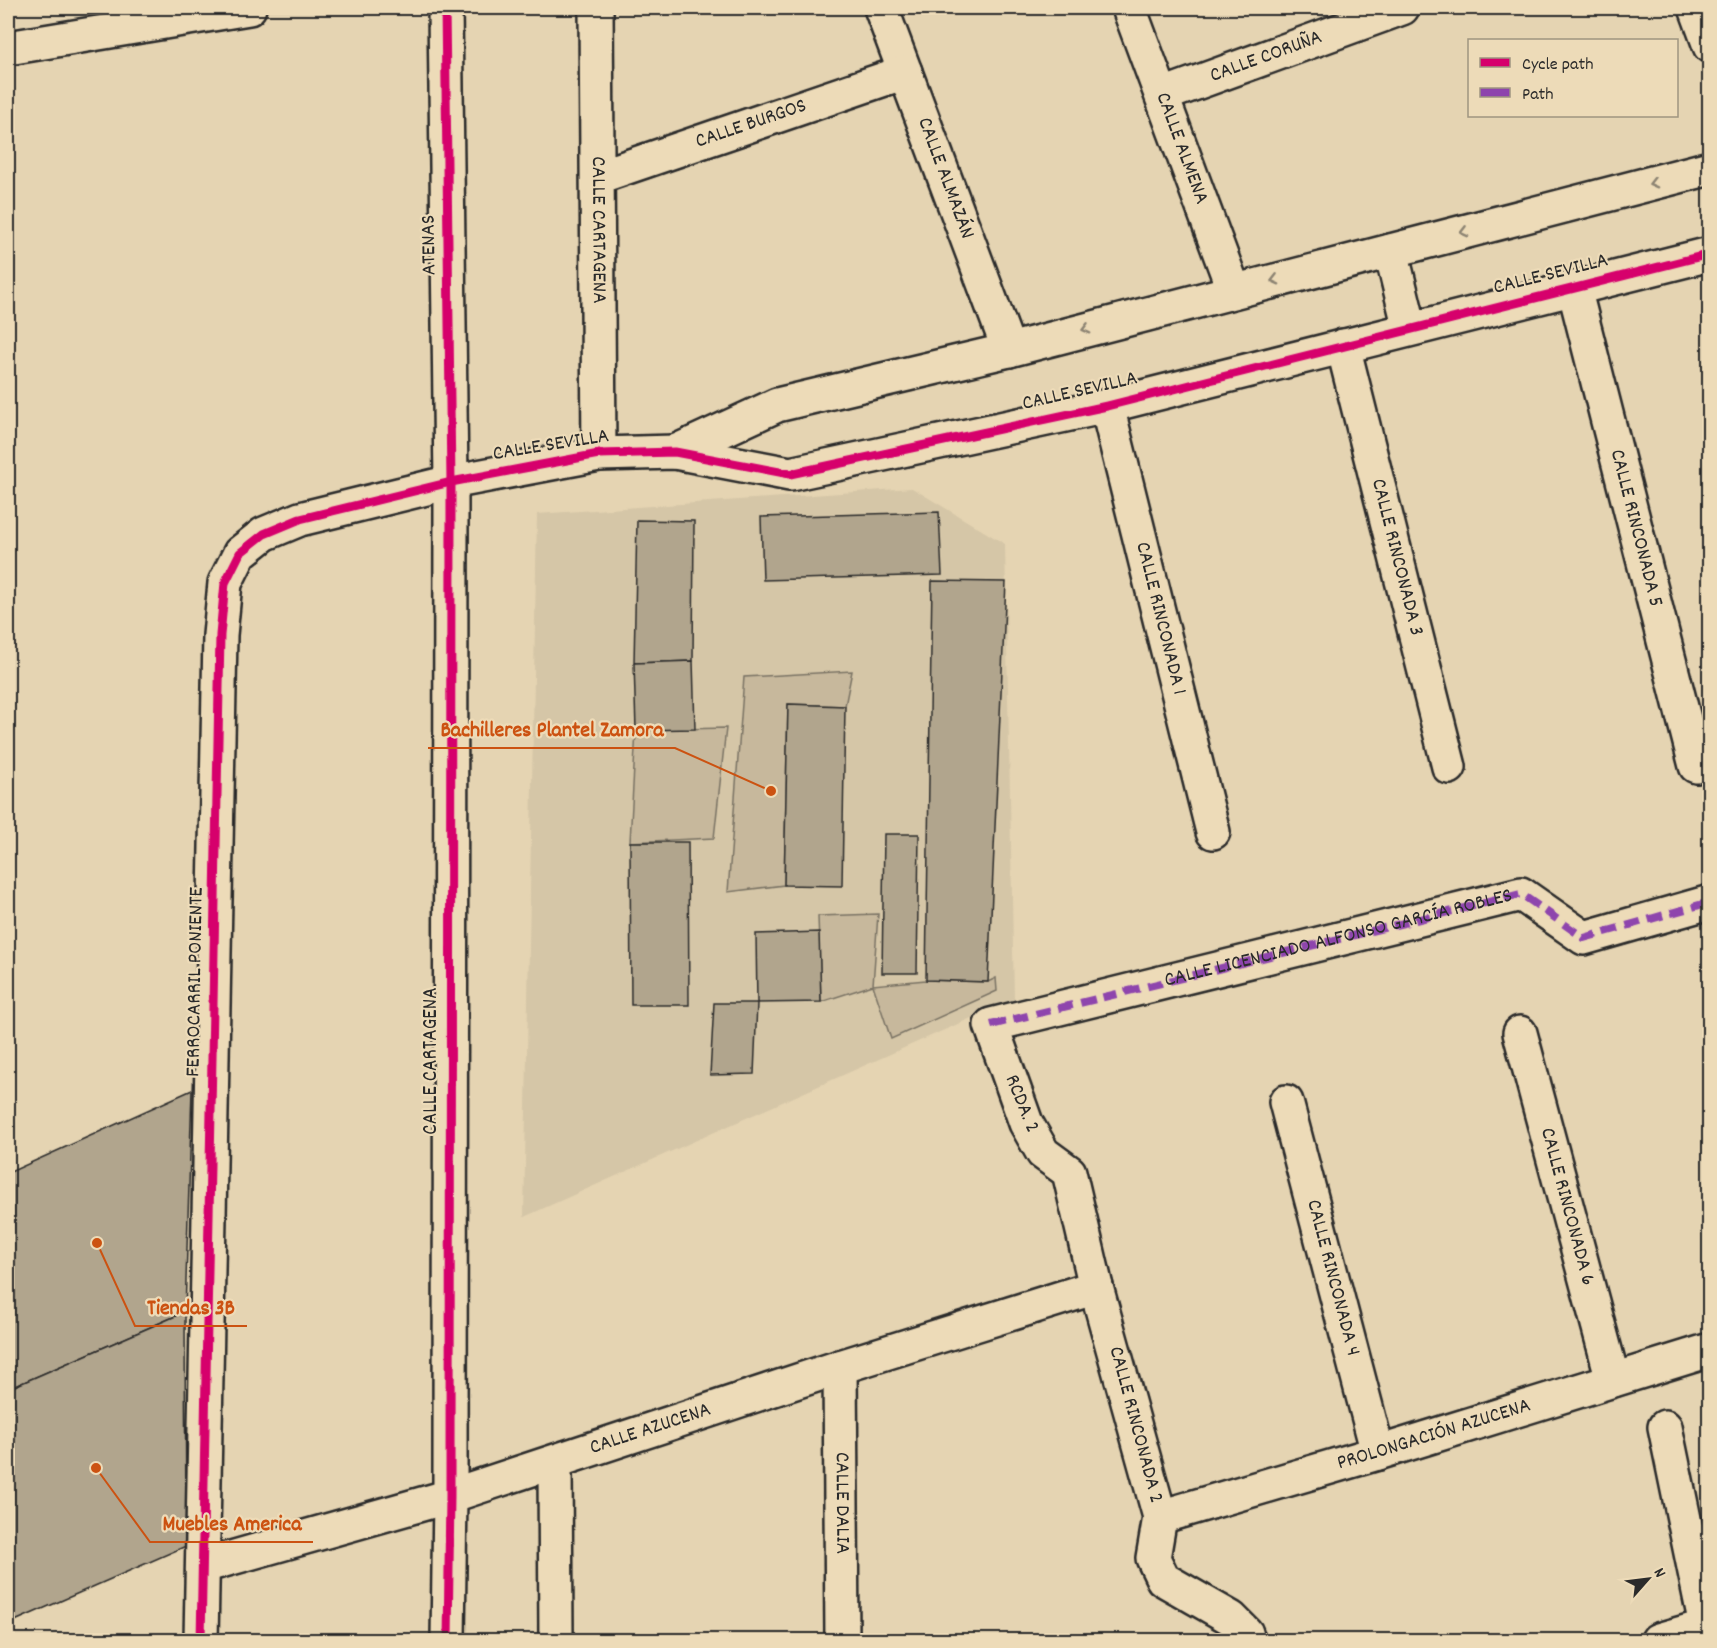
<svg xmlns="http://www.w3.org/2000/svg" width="1717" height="1648" viewBox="0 0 1717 1648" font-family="Dekko,sans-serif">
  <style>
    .built { fill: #d5c6a7 }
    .green { fill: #c7b89c; stroke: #797264; stroke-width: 1.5 }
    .building { fill: #b1a58d; stroke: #2b2b2b; stroke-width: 1.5 }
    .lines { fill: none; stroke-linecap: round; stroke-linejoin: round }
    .street-casing { stroke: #2b2b2b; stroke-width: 38 }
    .street { stroke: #eddbb8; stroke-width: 33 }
    .quiet { stroke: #8e44ad; stroke-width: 8; stroke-dasharray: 15 8; stroke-linecap: butt }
    .cycleway-casing { stroke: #eddbb8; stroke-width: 13 }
    .cycleway { stroke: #d6006c; stroke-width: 9 }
    .oneway { stroke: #8c8372 }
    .labels { text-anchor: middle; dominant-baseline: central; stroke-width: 4.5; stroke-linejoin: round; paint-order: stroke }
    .street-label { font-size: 21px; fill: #2b2b2b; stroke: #eddbb8 }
    .leader { fill: none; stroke: #cc5211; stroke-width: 2 }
    .callout-dot { fill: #cc5211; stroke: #eddbb8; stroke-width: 2 }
    .callout-label { font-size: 22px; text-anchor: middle; font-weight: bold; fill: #cc5211; stroke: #eddbb8; stroke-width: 4.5; stroke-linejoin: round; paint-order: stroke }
  </style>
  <rect width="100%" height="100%" fill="#e5d4b2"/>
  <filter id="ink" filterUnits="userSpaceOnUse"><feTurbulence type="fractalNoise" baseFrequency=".0167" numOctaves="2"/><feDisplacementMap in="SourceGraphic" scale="12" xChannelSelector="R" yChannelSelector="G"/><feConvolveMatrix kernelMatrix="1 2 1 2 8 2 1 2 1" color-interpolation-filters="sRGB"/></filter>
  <g filter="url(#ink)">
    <!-- built -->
    <path class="built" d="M912,488L1005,544L1014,999L524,1217L537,514Z"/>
    <!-- green -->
    <g class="green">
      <path d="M852,671L845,706L788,704L784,885L728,892L744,677Z"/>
      <path d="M726,728L714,838L630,842L636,730Z"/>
      <path d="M878,914L873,985L926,980L988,982L996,978L997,991L891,1039L873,985L821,1002L818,916Z"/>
    </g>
    <!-- building -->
    <g class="building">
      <path d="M939,512L942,575L763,580L761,517Z"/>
      <path d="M637,520L694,521L693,661L634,663Z"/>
      <path d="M932,581L1006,582L988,982L926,980Z"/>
      <path d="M693,661L695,729L636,730L634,663Z"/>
      <path d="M788,704L845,706L842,886L784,885Z"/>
      <path d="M884,834H919L917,973H882Z"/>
      <path d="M630,842H688L689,1005H631Z"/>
      <path d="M819,932L821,1002L757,1003L756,934Z"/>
      <path d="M714,1003H757L754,1074L710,1075Z"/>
      <path d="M192,1090L185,1312L8,1389V1173Z"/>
      <path d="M185,1312L186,1546L8,1624V1389Z"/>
    </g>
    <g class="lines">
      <!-- street casing -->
      <g class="street-casing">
        <g id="street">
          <path d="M445,8L451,482L450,1496L448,1640"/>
          <path id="s1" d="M596,8L599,454"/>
          <path id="s2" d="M881,8L1009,350"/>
          <path id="s3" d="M1129,8L1234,291"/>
          <path d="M1696,8L1710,46"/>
          <path d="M8,48L249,8"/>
          <path id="s4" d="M1163,95L1402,8"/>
          <path id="s5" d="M598,177L905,72"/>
          <path d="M1391,251L1410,329"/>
          <path id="s6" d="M1574,288L1696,766"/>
          <path id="s7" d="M1343,346L1449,767"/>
          <path id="s8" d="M1107,406L1213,832"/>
          <path d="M675,452L777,405L1009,350L1710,168"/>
          <path id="s9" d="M1520,1033L1613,1380"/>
          <path id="s10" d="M1286,1102L1378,1453"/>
          <path id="s11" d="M840,1367L842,1640"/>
          <path d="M1665,1427L1709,1640"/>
          <path d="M555,1463L556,1640"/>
          <path id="s12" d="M1160,1517L1378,1453L1710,1350"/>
          <path id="s13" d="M203,1566L450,1496L840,1367L1096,1287"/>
          <path d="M201,1640L220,635L225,583L240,553L264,534L300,519L451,482L599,454L675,452L790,474L1107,406L1710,254"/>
          <path d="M1248,1640L1246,1633L1231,1618L1163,1579L1153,1558L1160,1517L1096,1287L1069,1172L1043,1153L1026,1123L991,1025L1521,894L1584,938L1710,902"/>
          <path d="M1658,1640L1710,1625"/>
        </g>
      </g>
      <!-- street -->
      <use href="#street" class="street"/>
      <!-- quiet -->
      <path class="quiet" id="s14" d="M991,1025L1521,894L1584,938L1710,902"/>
      <!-- cycleway casing -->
      <g class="cycleway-casing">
        <g id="cycleway">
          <path d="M445,8L451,482L450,1496L448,1640"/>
          <path d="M201,1640L220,635L225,583L240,553L264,534L300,519L451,482L599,454L675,452L790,474L1107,406L1710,254"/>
        </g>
      </g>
      <!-- cycleway -->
      <use href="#cycleway" class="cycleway"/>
    </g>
    <!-- one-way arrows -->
    <defs><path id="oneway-chevron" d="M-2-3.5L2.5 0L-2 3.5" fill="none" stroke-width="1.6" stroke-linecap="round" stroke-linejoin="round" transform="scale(1.5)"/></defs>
    <g class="oneway">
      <use href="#oneway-chevron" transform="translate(1653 183) rotate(166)"/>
      <use href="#oneway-chevron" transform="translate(1464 232) rotate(166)"/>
      <use href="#oneway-chevron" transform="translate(1275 280) rotate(166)"/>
      <use href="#oneway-chevron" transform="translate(1086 329) rotate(165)"/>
    </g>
  </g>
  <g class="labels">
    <!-- street labels -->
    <g class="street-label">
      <text stroke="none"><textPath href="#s4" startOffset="110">CALLE CORUÑA</textPath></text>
      <text stroke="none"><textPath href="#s5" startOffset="162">CALLE BURGOS</textPath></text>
      <text stroke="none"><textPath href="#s3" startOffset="150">CALLE ALMENA</textPath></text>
      <text stroke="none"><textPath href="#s2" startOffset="182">CALLE ALMAZÁN</textPath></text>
      <text stroke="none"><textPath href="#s1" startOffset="222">CALLE CARTAGENA</textPath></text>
      <text transform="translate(430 245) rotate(-91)">ATENAS</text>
      <text transform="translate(1551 275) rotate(-14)">CALLE SEVILLA</text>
      <text transform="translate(1080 392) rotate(-13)">CALLE SEVILLA</text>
      <text transform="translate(551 446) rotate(-9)">CALLE SEVILLA</text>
      <text stroke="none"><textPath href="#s6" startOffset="248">CALLE RINCONADA 5</textPath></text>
      <text stroke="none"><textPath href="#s7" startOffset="218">CALLE RINCONADA 3</textPath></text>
      <text stroke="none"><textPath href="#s8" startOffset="219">CALLE RINCONADA 1</textPath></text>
      <text stroke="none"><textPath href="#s14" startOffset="358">CALLE LICENCIADO ALFONSO GARCÍA ROBLES</textPath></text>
      <text transform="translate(196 982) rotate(-89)">FERROCARRIL PONIENTE</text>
      <text transform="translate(432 1061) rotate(-90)">CALLE CARTAGENA</text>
      <text transform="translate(1021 1104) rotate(68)">RCDA. 2</text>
      <text stroke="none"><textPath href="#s9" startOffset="180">CALLE RINCONADA 6</textPath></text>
      <text stroke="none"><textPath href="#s10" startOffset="182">CALLE RINCONADA 4</textPath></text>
      <text transform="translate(1135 1425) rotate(75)">CALLE RINCONADA 2</text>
      <text stroke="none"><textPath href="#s13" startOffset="468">CALLE AZUCENA</textPath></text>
      <text stroke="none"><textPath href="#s12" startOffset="286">PROLONGACIÓN AZUCENA</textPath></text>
      <text stroke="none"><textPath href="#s11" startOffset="136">CALLE DALIA</textPath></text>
    </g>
  </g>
  <!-- callouts -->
  <path class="leader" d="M771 791L675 748H428M97 1243L135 1326H247M96 1468L150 1542H313"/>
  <g class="callout-dot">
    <circle cx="771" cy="791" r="6"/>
    <circle cx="97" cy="1243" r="6"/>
    <circle cx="96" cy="1468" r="6"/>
  </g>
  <g class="callout-label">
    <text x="552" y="736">Bachilleres Plantel Zamora</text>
    <text x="191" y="1314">Tiendas 3B</text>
    <text x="232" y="1530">Muebles America</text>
  </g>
  <!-- margin -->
  <rect width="1717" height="1648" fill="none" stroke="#eddbb8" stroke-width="30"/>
  <rect x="15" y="15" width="1687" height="1618" fill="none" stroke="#2b2b2b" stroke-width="2" filter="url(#ink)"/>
  <!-- legend -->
  <rect x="1468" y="39" width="210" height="78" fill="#eddbb8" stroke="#9f9580" stroke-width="1.5"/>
  <rect x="1480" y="58" width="30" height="9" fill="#d6006c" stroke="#9f9580" stroke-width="1.5"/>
  <text x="1522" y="69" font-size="18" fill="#2b2b2b">Cycle path</text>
  <rect x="1480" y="88" width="30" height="9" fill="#8e44ad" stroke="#9f9580" stroke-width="1.5"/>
  <text x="1522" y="99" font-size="18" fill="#2b2b2b">Path</text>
  <!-- north arrow -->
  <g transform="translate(1648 1579) rotate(62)" stroke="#eddbb8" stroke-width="4.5" paint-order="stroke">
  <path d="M0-4.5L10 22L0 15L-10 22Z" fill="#2b2b2b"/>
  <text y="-9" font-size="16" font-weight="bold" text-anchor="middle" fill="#2b2b2b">N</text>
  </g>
</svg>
